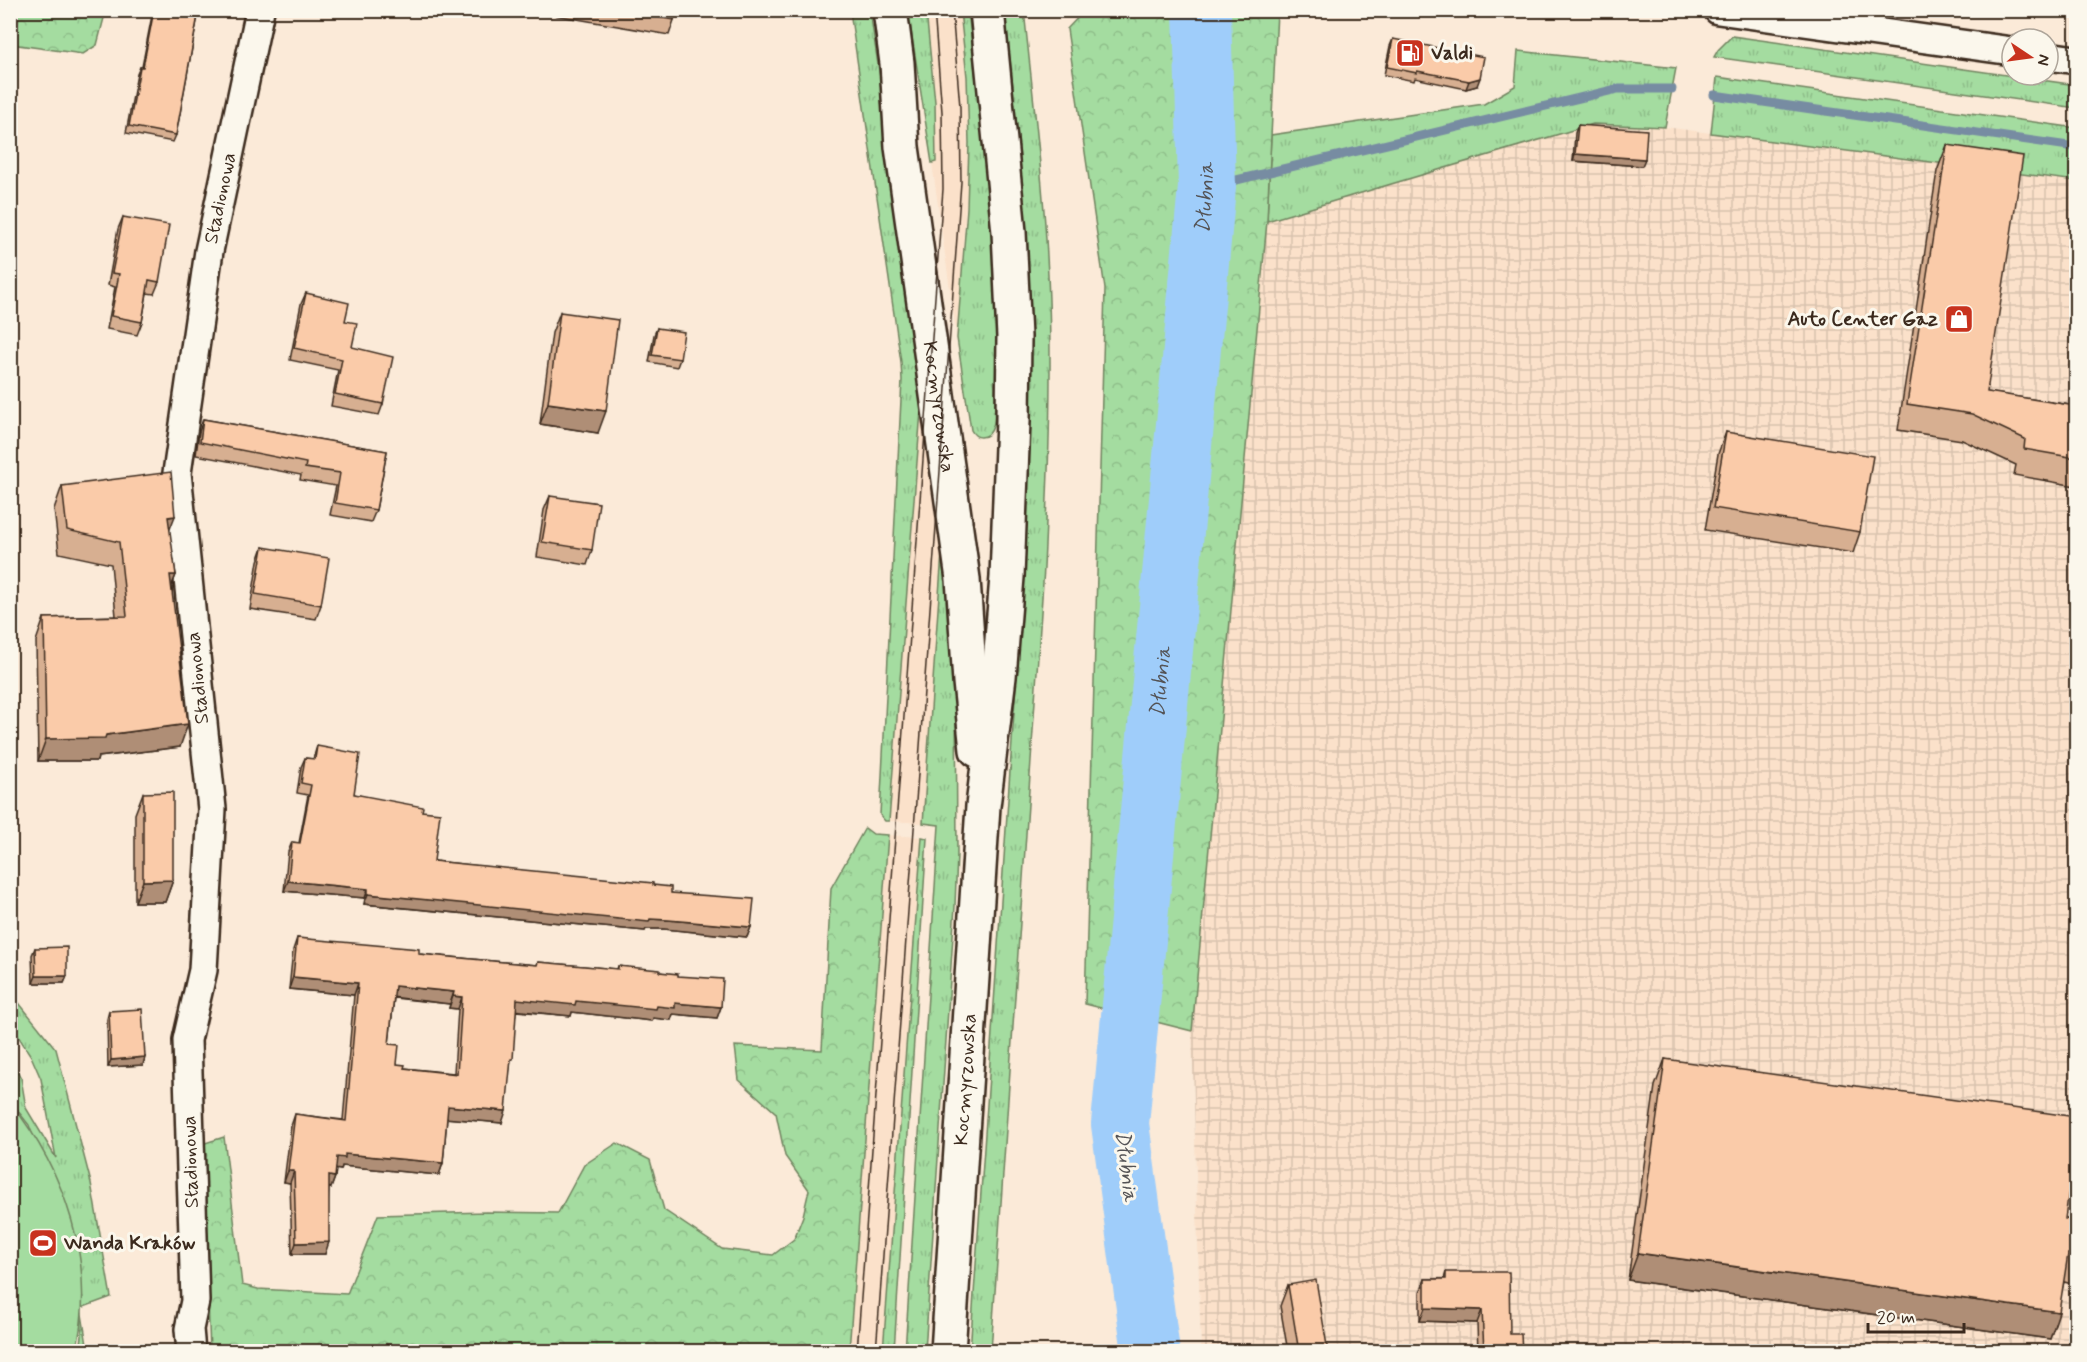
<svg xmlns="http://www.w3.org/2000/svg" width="2087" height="1362" viewBox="0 0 2087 1362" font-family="Mynerve,sans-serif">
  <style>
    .built { fill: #fbe1ca }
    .industrial { fill: url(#industrial-grid) }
    .grass { fill: url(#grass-tufts); stroke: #70835f; stroke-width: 1.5 }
    .forest { fill: url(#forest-crowns); stroke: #70835f; stroke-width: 1.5 }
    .pitch { fill: #a4dca0; stroke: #70835f; stroke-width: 1.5 }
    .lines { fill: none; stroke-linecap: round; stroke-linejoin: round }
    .stream { stroke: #778ca2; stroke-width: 9 }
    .river { stroke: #9fcdfa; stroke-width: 58 }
    .street-casing { stroke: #3b2a1e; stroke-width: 32 }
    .secondary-casing { stroke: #3b2a1e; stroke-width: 38 }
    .street { stroke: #fbf7ec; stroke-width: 27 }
    .secondary { stroke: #fbf7ec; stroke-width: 33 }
    .tram { stroke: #3b2a1e; stroke-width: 1.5 }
    .wall { fill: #d7af91; stroke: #3b2a1e; stroke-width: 1.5; fill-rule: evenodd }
    .shaded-wall { fill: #af8e76; stroke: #3b2a1e; stroke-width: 1.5 }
    .building { fill: #facba9; stroke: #3b2a1e; stroke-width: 1.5; fill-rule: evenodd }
    .labels { text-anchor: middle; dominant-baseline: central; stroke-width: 6; stroke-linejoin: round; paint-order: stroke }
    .poi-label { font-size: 20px; font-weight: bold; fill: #3b2a1e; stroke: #fbf7ec; text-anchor: start }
    .street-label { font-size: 20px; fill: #3b2a1e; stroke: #fbf7ec }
    .water-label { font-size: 21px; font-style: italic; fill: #545355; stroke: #fbf7ec }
  </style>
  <defs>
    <pattern id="industrial-grid" width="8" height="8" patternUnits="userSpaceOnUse" patternTransform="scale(1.5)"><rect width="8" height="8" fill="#fbe1ca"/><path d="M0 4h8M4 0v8" fill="none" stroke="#d8c1ad"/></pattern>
    <pattern id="grass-tufts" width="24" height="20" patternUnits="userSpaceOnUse" patternTransform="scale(1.5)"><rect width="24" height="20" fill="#a4dca0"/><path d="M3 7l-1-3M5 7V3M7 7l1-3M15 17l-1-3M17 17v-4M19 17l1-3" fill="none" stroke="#8ebd89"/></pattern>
    <pattern id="forest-crowns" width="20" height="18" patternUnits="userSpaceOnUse" patternTransform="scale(1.5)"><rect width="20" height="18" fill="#a4dca0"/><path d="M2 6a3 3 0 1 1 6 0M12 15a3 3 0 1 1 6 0" fill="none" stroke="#8ebd89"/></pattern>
  </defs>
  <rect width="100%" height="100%" fill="#fbead8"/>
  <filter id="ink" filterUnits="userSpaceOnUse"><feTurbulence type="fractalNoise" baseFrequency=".0167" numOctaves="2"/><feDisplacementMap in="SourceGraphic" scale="12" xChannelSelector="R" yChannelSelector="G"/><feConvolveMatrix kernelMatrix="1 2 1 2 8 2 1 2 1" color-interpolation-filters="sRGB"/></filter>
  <g filter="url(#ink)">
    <!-- built -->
    <g class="built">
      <path d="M926,11H960L967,76L968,174L957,338L932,163L936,162L932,61Z"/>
      <path d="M924,372L944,524L923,823L889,821Z"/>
      <path d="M888,835L922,837L883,1351L849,1352Z"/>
    </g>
    <!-- industrial -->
    <path class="industrial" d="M1593,124L1665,127L2076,181V1351L1201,1352L1192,1031L1267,221Z"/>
    <!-- grass -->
    <g class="grass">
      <path d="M1024,10C1034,107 1046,203 1049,300C1052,390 1048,479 1044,568L991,1351L970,1352L1023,582C1027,505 1032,428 1031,351C1029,237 1017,123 1005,11Z"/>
      <path d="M850,11H870L924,372L889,821H885L880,815L902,380L901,362Z"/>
      <path d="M908,11H926L935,102L936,162L932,163Z"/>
      <path d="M960,11H968C983,139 1000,269 995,398C994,409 998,437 981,437C976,437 973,434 971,430L957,338L967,208L969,143L967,77Z"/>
      <path d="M1732,36L2076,85V108L1714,57L1718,50Z"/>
      <path d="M1518,51L1676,68L1665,127L1593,124L1267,221L1271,135L1484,104L1515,86Z"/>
      <path d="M1717,77L2076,128V181L1711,133Z"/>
      <path d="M944,524L956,683L957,854L955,906L925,1351L905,1352L939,825L923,823Z"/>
      <path d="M922,837L927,838L894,1351H883Z"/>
      <path d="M11,993L56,1049L91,1183L111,1297L81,1308L88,1351H80L82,1336L80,1267L29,1125L11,1102L10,1058L21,1078L26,1108L56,1158L41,1079L31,1056L11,1025Z"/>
    </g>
    <!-- forest -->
    <g class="forest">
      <path d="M11,10L103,11L104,18L97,45L83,54L11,44Z"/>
      <path d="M1084,11H1277L1267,221L1192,1031L1085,1004L1105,289L1067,29Z"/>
      <path d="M865,828L873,834L888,835L849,1351H210L202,1144L224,1137L242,1285L258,1289L347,1294L378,1215L486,1212L558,1213L584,1165L617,1143L650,1160L664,1210L722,1249L773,1255L794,1239L803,1216L809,1190L785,1156L776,1113L739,1080L735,1046L822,1050L831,888Z"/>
    </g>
    <!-- pitch -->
    <path class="pitch" d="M10,1102C65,1171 97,1264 76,1351H11Z"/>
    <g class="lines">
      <!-- stream -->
      <g class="stream">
        <path d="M1714,95L2076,147"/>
        <path d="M1207,187L1617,89H1672"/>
      </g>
      <!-- river -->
      <path class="river" id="s1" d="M1151,1352L1120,1124L1207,187L1202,10"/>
      <!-- street casing -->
      <g class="street-casing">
        <g id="street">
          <path d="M1718,10L2012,51"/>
          <path d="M2048,56L2076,60"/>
          <path id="s2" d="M191,1352L189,1329L195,1301L187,1040L203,970L212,809L177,473L209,251L260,10"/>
        </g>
      </g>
      <!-- secondary casing -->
      <g class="secondary-casing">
        <g id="secondary">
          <path id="s3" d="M890,10L897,63L902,147L963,579L970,682L977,750"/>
          <path id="s4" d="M948,1352L983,806L999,677L1007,577L1013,421L1014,337L1009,232L987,10"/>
        </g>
      </g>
      <!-- street -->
      <use href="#street" class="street"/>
      <!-- secondary -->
      <use href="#secondary" class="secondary"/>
      <!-- tram -->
      <g class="tram">
        <path d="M857,1352L943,189L942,112L934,10"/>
        <path d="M876,1352L961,182L960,107L952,10"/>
      </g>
    </g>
    <!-- wall -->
    <g class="wall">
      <path d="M153,10H199L176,135L173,142L126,133L137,74L140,67H142Z"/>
      <path d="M543,10H676L674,20L669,35L543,13Z"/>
      <path d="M1393,39L1477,86L1466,89L1415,78L1414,81L1384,75L1390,46Z"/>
      <path d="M1578,125L1642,166L1573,161L1575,133Z"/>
      <path d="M1947,145L1987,392L2076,406V486L2014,475L2016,465L1962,440L1898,430L1937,171Z"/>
      <path d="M123,217L159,282L154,294L147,293L142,322L137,335L107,329L115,287L108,285L118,229Z"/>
      <path d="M306,293L345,321L352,347L383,404L379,415L331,406L338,370L290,360L301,304Z"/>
      <path d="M560,312L598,433L540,424L552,333Z"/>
      <path d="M657,328L680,359L677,367L649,362L654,335Z"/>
      <path d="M203,419L387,451L376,510L371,522L330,515L336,486L300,480L301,475L196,455L199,432Z"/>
      <path d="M1726,432L1860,532L1853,553L1705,530L1718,454Z"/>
      <path d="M62,486L169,531L176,575L172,585L180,747L98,757L97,761H38L36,641L44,618L116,616L111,564L59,553L54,509Z"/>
      <path d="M550,496L592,550L587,565L537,557L544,510Z"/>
      <path d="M263,547L321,605L316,619L250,609L258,561Z"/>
      <path d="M317,746L354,794L422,811L434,861L653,885L751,927L747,937L664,929H646L645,931L364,904L365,898L284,891L288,852L292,842L299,843L308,795L297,793L301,767L305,758L313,759Z"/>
      <path d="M143,793L173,880L165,902H135V814Z"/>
      <path d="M297,938L419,954L537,965L538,962L617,969L618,966L660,972L678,976L721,1007L717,1018L673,1014L671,1020L653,1018L652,1021L572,1012L571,1016L516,1011L510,1067L502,1123L447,1118L443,1163L439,1175L342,1166L341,1170L336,1169L335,1177L331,1188H329L325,1254H292L290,1183L284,1182L291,1126L295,1114L343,1120L354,995L289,989L293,950ZM394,998L450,1004L449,1008L458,1009L454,1073L404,1068L397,1064L389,1044Z"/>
      <path d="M35,948L67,976L64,983H33L32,955Z"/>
      <path d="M109,1011L145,1057L143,1065L108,1067L107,1019Z"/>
      <path d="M1665,1059L2065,1219L2076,1221V1285L2064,1282L2050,1339L1628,1280L1655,1086Z"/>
      <path d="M1446,1272L1510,1334L1522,1352H1478L1477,1323L1420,1321V1292L1425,1279H1444Z"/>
      <path d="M1288,1285L1328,1352H1288L1280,1306Z"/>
    </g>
    <!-- shaded-wall -->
    <g class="shaded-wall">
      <path d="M1480,78L1477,86L1466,89L1469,81Z"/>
      <path d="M1575,154L1645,159L1642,166L1573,161Z"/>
      <path d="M548,403L606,411L598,433L540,424Z"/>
      <path d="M175,516L166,539L168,517Z"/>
      <path d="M170,575H176L167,597Z"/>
      <path d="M188,724L180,747L98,757L97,761H38L46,739L106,735Z"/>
      <path d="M173,880L165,902H135L143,881Z"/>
      <path d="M288,881L368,889L365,898L284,891Z"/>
      <path d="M368,894L650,919L668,920L751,927L747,937L664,929H646L645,931L364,904Z"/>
      <path d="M36,976H67L64,983H33Z"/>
      <path d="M293,977L358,983L354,995L289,989Z"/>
      <path d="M395,986L454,992L450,1004L391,997Z"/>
      <path d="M453,996L462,997L458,1009L449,1008Z"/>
      <path d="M517,999L576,1001L657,1006L675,1003L721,1007L717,1018L673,1014L671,1020L653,1018L652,1021L572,1012L571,1016L512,1010Z"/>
      <path d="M145,1057L143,1065L108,1067L111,1060Z"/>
      <path d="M448,1106L506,1111L502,1123L444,1118Z"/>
      <path d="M345,1154L443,1163L439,1175L342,1166L341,1170L333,1169L337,1157Z"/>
      <path d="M288,1171H294L290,1183L284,1182Z"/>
      <path d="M329,1176L335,1177L331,1188L325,1187Z"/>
      <path d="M329,1242L325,1254H292L296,1243Z"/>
      <path d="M1638,1253L2059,1312L2050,1339L1628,1280Z"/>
      <path d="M1425,1308L1482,1310L1477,1323L1420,1321Z"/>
    </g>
    <!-- building -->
    <g class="building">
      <path d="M154,10H199L176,135L129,126L140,67H143Z"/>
      <path d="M618,10H676L674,20Z"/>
      <path d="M1393,39L1484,57L1480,78L1469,81L1417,71V73L1387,67Z"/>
      <path d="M1578,125L1647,130L1645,159L1575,154Z"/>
      <path d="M1947,145L2023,156L1987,392L2076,406V458L2024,449L2025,439L1972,414L1907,404Z"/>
      <path d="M123,217L169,225L159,282L149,280L142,322L111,316L119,274L112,273Z"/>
      <path d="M306,293L349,303L345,321L357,323L352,347L393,357L383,404L335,394L342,359L294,348Z"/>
      <path d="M560,312L618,320L606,411L548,403Z"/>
      <path d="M657,328L684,332L680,359L652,355Z"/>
      <path d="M203,419L387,451L376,510L335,503L340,473L305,468L306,463L200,442Z"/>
      <path d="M1726,432L1873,456L1860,532L1713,508Z"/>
      <path d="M171,472L175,516L168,517L176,575H170L188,724L106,735L105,738L46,739L44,618L127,616L119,542L67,530L62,486Z"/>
      <path d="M550,496L599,503L592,550L542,542Z"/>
      <path d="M263,547L329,558L321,605L255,594Z"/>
      <path d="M317,746L360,754L354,794L423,807L422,811L440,813L434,861L653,883V885L671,887V893L754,899L751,927L668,920L650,919L649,922L368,894V889L288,881L292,842L300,843L311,785L301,783L305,758L315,759Z"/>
      <path d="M173,792V880L143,881V793Z"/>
      <path d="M297,938L419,949V954L537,965L538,962L618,969V966L660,970V972L678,974V976L723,979L721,1007L675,1003V1008L657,1006L656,1009L576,1001L575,1005L517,999L513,1059H511L506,1111L448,1106L443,1163L345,1154V1158L337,1157L335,1177L329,1176V1242L296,1243L294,1171H288L295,1114L346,1121L358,983L293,977ZM395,986L454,992L453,996L462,997L457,1074L404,1068L405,1065L397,1064L399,1045L389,1044Z"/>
      <path d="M67,947V976H36L35,948Z"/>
      <path d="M142,1009L145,1057L111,1060L109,1011Z"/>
      <path d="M1665,1059L2076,1117V1140L2065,1219L2076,1221V1256L2068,1254L2059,1312L1638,1253Z"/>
      <path d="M1446,1272H1509L1510,1334H1521L1522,1352H1484L1482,1310L1425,1308V1279H1446Z"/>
      <path d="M1316,1280L1328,1352H1299L1288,1285Z"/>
      <path d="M1405,1345V1352H1376V1347Z"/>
    </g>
  </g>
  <!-- icons -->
  <defs>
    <g id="fuel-square" transform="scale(1.5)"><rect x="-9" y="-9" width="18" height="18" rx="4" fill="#c8321e" stroke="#fbf7ec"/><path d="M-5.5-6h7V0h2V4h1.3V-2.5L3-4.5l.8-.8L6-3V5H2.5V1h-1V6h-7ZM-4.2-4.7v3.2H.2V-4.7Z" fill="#fff"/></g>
    <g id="shop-square" transform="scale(1.5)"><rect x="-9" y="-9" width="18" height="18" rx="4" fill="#c8321e" stroke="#fbf7ec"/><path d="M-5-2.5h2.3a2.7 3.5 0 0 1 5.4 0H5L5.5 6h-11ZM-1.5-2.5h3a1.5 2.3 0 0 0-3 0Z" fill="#fff"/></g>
    <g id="stadium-square" transform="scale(1.5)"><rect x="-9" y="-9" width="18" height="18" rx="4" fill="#c8321e" stroke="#fbf7ec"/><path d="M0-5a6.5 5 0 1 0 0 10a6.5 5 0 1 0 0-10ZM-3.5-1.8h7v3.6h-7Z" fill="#fff"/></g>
  </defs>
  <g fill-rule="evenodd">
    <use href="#fuel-square" x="1410" y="53"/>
    <use href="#shop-square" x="1959" y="319"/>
    <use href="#stadium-square" x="43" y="1243"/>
  </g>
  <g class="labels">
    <!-- poi labels -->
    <g class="poi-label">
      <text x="1431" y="53">Valdi</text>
      <text x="1938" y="319" text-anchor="end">Auto Center Gaz</text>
      <text x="64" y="1243">Wanda Kraków</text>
    </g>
    <!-- street labels -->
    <g class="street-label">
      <text stroke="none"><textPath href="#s2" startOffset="1162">Stadionowa</textPath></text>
      <text stroke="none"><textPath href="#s3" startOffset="400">Kocmyrzowska</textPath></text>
      <text transform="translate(198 678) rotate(-96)">Stadionowa</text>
      <text stroke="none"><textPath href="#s4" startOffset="273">Kocmyrzowska</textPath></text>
      <text transform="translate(191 1162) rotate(-92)">Stadionowa</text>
    </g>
    <!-- water labels -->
    <g class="water-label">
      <text stroke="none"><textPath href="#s1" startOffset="1160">Dłubnia</textPath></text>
      <text stroke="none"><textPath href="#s1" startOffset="674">Dłubnia</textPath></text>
      <text transform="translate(1126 1166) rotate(83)">Dłubnia</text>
    </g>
  </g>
  <!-- margin -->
  <rect width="2087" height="1362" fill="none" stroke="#fbf7ec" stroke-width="36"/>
  <rect x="18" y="18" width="2051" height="1326" fill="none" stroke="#3b2a1e" stroke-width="2" filter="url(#ink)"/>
  <!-- north arrow -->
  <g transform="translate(2030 57) rotate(103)"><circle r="28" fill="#fbf7ec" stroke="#aea59a" stroke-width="1.5"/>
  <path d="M0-4.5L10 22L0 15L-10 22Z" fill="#c8321e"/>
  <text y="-9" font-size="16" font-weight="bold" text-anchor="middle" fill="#3b2a1e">N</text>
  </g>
  <!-- scale -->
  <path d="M1868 1323v9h96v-9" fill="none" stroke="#3b2a1e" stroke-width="3"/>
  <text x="1877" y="1323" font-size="18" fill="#3b2a1e" stroke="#fbf7ec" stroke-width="4.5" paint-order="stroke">20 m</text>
</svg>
